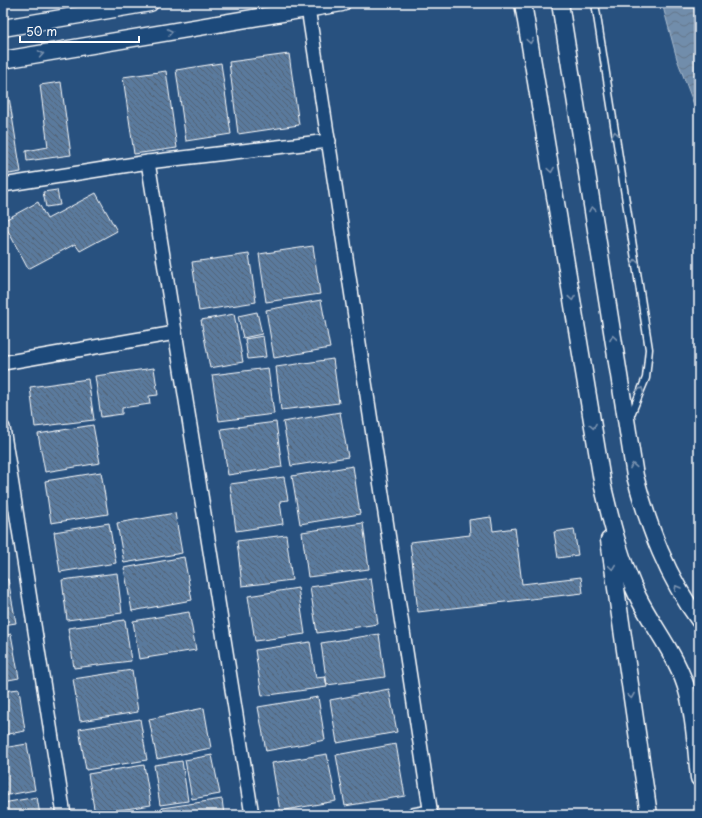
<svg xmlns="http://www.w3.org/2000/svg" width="702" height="818" viewBox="0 0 702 818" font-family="'Playpen Sans',sans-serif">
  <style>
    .water { fill: url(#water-waves); stroke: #aabbcd }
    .building { fill: url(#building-back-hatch); stroke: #fff }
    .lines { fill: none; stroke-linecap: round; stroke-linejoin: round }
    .service-casing { stroke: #fff; stroke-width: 9 }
    .minor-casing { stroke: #fff; stroke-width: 16 }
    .tertiary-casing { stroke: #fff; stroke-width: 19 }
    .service { stroke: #1f4a7a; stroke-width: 6 }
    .minor { stroke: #1f4a7a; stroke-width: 13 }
    .tertiary { stroke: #1f4a7a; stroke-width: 16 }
    .oneway { stroke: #7992af }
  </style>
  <defs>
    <pattern id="water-waves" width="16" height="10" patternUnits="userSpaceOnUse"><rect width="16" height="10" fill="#718dab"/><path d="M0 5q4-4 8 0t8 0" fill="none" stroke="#64768a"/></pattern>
    <pattern id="building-back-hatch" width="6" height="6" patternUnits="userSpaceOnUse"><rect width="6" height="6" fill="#5a7a9d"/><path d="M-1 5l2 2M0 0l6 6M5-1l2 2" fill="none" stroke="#536374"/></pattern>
  </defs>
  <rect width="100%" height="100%" fill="#28517f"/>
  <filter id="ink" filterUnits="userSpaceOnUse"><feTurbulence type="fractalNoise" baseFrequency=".025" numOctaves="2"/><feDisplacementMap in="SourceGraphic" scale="8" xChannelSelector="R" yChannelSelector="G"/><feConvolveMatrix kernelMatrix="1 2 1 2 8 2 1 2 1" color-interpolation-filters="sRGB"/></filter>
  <g filter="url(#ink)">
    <!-- water -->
    <path class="water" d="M662,3H699V118L677,59Z"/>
    <!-- building -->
    <g class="building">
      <path d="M289,54L299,125L238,134L229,62Z"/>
      <path d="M221,63L231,134L186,141L176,70Z"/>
      <path d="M166,71L177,148L134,154L123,77Z"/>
      <path d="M61,82L71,155L27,161L26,151L48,147L40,85Z"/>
      <path d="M9,97L21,172L3,175V98Z"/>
      <path d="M57,190L60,205L46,207L43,192Z"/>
      <path d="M96,193L117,231L80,251L75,244L28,269L3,221L38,202L47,219Z"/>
      <path d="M313,246L320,294L266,302L259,254Z"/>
      <path d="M249,254L256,302L199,311L192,262Z"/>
      <path d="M321,300L330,348L274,358L266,310Z"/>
      <path d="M257,312L262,334L243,338L238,316Z"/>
      <path d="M234,314L243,362L210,368L201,320Z"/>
      <path d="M263,336L266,357L248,359L245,339Z"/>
      <path d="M333,359L339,403L281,410L276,367Z"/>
      <path d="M154,368L158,395L149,396L150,404L122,408V414L101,417L95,376Z"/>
      <path d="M268,368L274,414L219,421L212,375Z"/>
      <path d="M88,379L94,420L35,427L30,387Z"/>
      <path d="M340,412L348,457L291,466L283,422Z"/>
      <path d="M276,422L282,467L228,475L221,429Z"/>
      <path d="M93,425L100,463L45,472L38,434Z"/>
      <path d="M353,466L360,514L300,524L292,476Z"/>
      <path d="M101,472L108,514L51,523L45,481Z"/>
      <path d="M284,477L288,500L280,501L283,524L236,531L230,484Z"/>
      <path d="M175,513L182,553L124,563L117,523Z"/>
      <path d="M491,517L493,531L515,528L522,584L581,577L583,593L418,612L410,542L470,535L469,520Z"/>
      <path d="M109,523L116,563L60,572L54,532Z"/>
      <path d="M363,523L369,569L308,577L302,532Z"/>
      <path d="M574,529L578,555L558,558L554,532Z"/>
      <path d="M286,535L292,580L242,586L237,541Z"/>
      <path d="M184,557L192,600L132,611L124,568Z"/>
      <path d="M117,573L122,613L67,620L62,580Z"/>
      <path d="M371,578L378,624L317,633L310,587Z"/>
      <path d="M8,579L16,623L3,625V580Z"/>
      <path d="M298,588L305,634L255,641L248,596Z"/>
      <path d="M189,612L196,650L139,659L133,621Z"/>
      <path d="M125,620L131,661L74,668L68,628Z"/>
      <path d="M11,634L19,678L3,681V636Z"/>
      <path d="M379,634L385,677L327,685L321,643Z"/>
      <path d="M310,642L316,678L325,677L327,687L262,696L255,650Z"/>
      <path d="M132,670L138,712L80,721L73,679Z"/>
      <path d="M19,689L25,731L3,735V691Z"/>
      <path d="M389,689L397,732L337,743L330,700Z"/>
      <path d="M318,697L325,740L266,751L258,707Z"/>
      <path d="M204,708L211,748L157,759L149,719Z"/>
      <path d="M140,719L147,760L86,770L79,729Z"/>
      <path d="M27,744L35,790L3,796V748Z"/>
      <path d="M396,744L405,796L345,806L336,755Z"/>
      <path d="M327,754L336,801L280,811L272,763Z"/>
      <path d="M212,755L220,794L192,799L185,760Z"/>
      <path d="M182,761L188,801L160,805L154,765Z"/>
      <path d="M144,765L151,805L95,814L88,774Z"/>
      <path d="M37,797L40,815H3V803Z"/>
      <path d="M222,799L224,815H163L162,808Z"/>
      <path d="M147,810L148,815H115Z"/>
    </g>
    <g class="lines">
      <!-- service casing -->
      <g class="service-casing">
        <path id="service" d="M595,3L649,349L646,378L630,417"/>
      </g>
      <!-- minor casing -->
      <g class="minor-casing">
        <g id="minor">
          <path d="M308,8L431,815"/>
          <path d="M148,162L252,815"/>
          <path d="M3,185L148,162L329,141"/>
          <path d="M3,363L175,333"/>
          <path d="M3,428L64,815"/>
          <path d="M413,815L430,812"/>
        </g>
      </g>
      <!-- tertiary casing -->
      <g class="tertiary-casing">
        <g id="tertiary">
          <path d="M523,3L603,487C612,525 621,562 638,597C654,629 679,658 688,694C695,721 696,750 699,778"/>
          <path d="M560,3L635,476C649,528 667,577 699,620"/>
          <path d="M3,28L150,3"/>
          <path d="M3,60L342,3"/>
          <path d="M609,540L649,815"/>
        </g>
      </g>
      <!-- service -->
      <use href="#service" class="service"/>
      <!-- minor -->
      <use href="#minor" class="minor"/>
      <!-- tertiary -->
      <use href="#tertiary" class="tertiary"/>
    </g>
    <!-- one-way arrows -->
    <defs><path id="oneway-chevron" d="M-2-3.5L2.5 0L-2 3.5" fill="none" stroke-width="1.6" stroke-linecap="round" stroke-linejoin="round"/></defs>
    <g class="oneway">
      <use href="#oneway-chevron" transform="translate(170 32) rotate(-10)"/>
      <use href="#oneway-chevron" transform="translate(530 41) rotate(81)"/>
      <use href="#oneway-chevron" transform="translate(41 54) rotate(-10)"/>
      <use href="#oneway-chevron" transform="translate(615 134) rotate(-99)"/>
      <use href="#oneway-chevron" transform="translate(551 170) rotate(81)"/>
      <use href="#oneway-chevron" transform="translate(592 209) rotate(-99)"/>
      <use href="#oneway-chevron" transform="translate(635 262) rotate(-99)"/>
      <use href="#oneway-chevron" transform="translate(572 298) rotate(81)"/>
      <use href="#oneway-chevron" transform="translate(613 338) rotate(-99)"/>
      <use href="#oneway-chevron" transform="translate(641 390) rotate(-68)"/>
      <use href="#oneway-chevron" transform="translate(593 426) rotate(81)"/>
      <use href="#oneway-chevron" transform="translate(633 466) rotate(-100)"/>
      <use href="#oneway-chevron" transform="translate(612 567) rotate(82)"/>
      <use href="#oneway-chevron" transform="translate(677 588) rotate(-120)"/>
      <use href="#oneway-chevron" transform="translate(631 696) rotate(81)"/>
    </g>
  </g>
  <!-- margin -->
  <rect width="702" height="818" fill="none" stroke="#1f4a7a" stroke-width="16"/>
  <rect x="8" y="8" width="686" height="802" fill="none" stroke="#fff" stroke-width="1.5" filter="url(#ink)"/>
  <!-- scale -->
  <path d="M20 36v6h119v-6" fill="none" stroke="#ffffff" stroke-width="2"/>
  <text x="26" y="36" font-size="12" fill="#ffffff" stroke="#1f4a7a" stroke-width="3" paint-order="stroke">50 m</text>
</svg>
